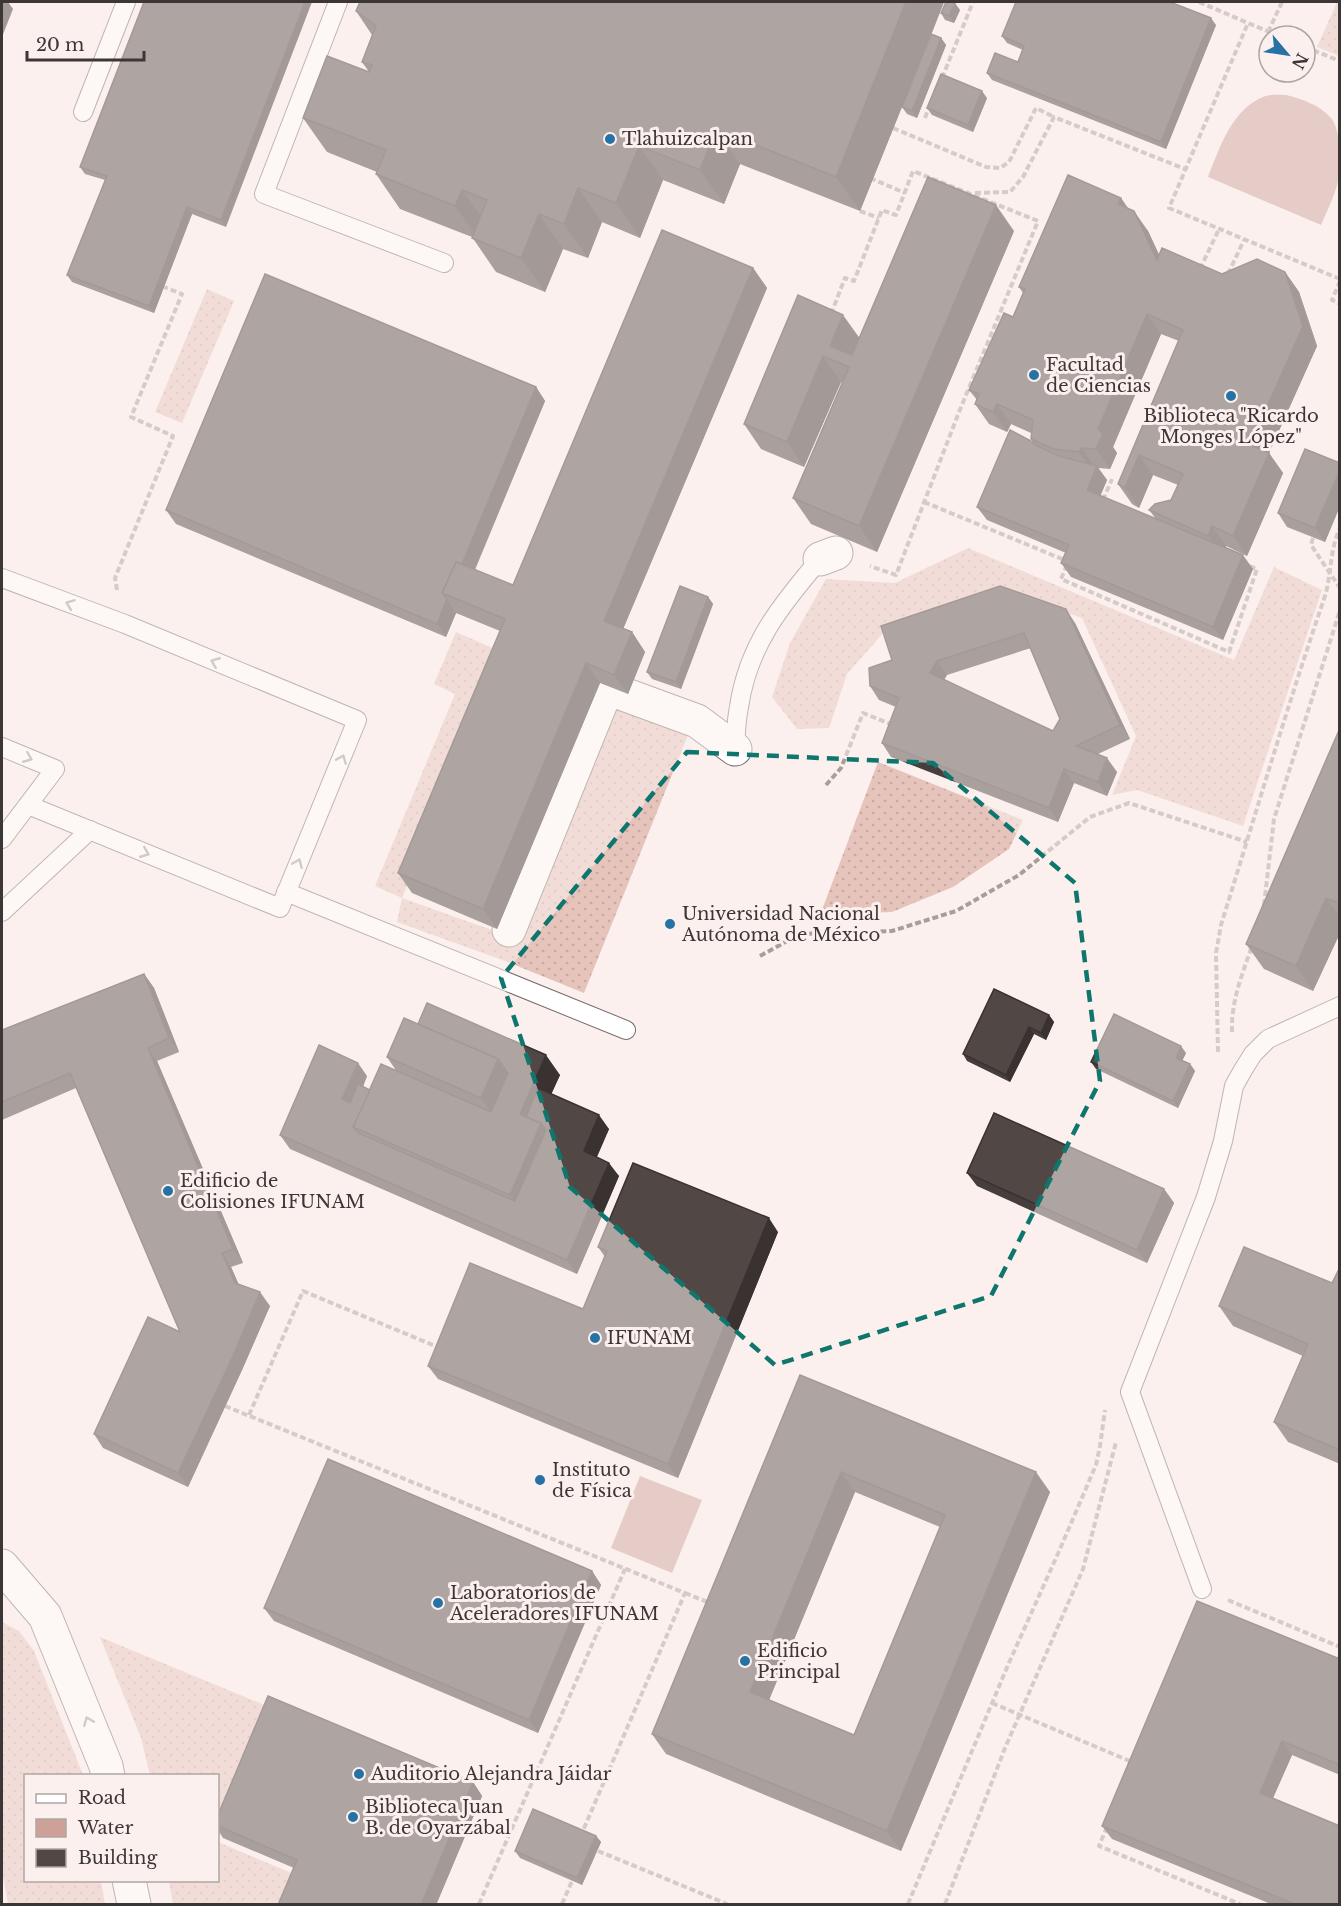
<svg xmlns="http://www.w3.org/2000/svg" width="1341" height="1906" viewBox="0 0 1341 1906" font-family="'Libre Baskerville',serif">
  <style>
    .grass { fill: url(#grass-dots) }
    .water { fill: #cda197 }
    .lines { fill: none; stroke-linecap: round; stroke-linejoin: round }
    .lane-casing { stroke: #776d6a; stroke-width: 20 }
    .street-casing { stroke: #776d6a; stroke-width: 35 }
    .secondary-casing { stroke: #776d6a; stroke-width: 35 }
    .path { stroke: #a79e9c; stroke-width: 4; stroke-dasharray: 6 3; stroke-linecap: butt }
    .lane { stroke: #fff; stroke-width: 18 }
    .street { stroke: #fff; stroke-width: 33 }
    .secondary { stroke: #fff; stroke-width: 33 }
    .wall { fill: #463e3c; fill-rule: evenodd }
    .shaded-wall { fill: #393231 }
    .building { fill: #514846; stroke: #393231; stroke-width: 1.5; fill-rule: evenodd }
    .oneway { stroke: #9e9b9a }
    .marked { fill: none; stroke: #0f766e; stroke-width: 4.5; stroke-dasharray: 12 8; stroke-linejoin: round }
    .poi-dot { fill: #2772a5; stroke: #fbf0ed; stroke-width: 2 }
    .labels { text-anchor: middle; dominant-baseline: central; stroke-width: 6; stroke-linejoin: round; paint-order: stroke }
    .poi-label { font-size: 18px; fill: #3c3736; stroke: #fbf0ed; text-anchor: start }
  </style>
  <defs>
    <pattern id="grass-dots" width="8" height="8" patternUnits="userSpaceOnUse" patternTransform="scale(1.5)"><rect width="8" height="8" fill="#e6c4bc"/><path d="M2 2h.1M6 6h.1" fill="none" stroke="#c6a9a2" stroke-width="1.8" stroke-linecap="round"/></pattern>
  </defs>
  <rect width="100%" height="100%" fill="#fbf0ed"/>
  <!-- grass -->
  <g class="grass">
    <path d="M1337,2H1339V56L1317,47Z"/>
    <path d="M207,289L234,301L182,423L155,412Z"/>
    <path d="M968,548L1234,660L1274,567L1322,590L1243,826L1137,790L1112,795L1136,736L1082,618L1047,606L884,632L847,674L829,728L797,729L772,697L790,643L826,579L895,583Z"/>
    <path d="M456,632L504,653L402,898L514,938L612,694L692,725L584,993L505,961L397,922L402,898L375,886L455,694L434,684Z"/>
    <path d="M878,762L1023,820L1009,849L953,887L892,912L820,915Z"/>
    <path d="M2,1622L19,1631L34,1651L83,1775L26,1776V1880L101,1881L105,1904H8L2,1871Z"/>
    <path d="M100,1637L272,1708L218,1840V1776L150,1775L141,1738Z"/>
    <path d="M218,1842L301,1877L289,1904H173L169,1881L218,1880Z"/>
  </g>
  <!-- water -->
  <g class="water">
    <path d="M1286,95C1302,99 1320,105 1331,118C1341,130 1341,162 1339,177C1336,193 1328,209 1321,225L1208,177C1219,149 1232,109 1263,97C1269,94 1279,95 1286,95Z"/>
    <path d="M640,1476L702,1500L672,1573L611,1548Z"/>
  </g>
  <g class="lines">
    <!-- lane casing -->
    <g class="lane-casing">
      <g id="lane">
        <path d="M338,2L264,194L444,263"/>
        <path d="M83,112L126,2"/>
        <path d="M2,578L125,624L357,720L280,908L28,805"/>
        <path d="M2,747L55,769L2,839"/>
        <path d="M735,749C736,735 736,721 739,707C748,645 781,605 820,559"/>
        <path d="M286,892L626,1030"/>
        <path d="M2,912L90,830"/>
        <path d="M1202,1589L1130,1392L1206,1197L1223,1141L1234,1086L1243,1070L1253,1054L1268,1039L1340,1006"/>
      </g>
    </g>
    <!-- street casing -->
    <g class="street-casing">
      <g id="street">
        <path d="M820,559L836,553"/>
        <path d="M509,930L607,688L697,721L735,749"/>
      </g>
    </g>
    <!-- secondary casing -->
    <g class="secondary-casing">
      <g id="secondary">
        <path d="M2,1566L45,1616L106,1766L108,1776"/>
        <path d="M129,1880L134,1904"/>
      </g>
    </g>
    <!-- path -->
    <g class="path">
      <path d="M1199,2L1248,23"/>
      <path d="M1268,32L1282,2"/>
      <path d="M1279,36L1248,23L1169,208L1340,279"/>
      <path d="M1305,47L1340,61"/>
      <path d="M942,78L973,2"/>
      <path d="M925,118L929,107"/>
      <path d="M893,128L986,167L1000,168L1009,162L1036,108L1054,117"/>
      <path d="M870,178L905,193"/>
      <path d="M975,193L1010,192L1023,177L1054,117L1185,169"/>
      <path d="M860,211L879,218"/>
      <path d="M1200,269L1219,229"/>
      <path d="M1228,274L1244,240"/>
      <path d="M1340,281L1332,300L1340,304"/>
      <path d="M831,314L845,278L854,281L882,210L896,215L913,171L1038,221L959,412L896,575L870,566"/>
      <path d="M1340,362V394"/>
      <path d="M1103,500L1112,479"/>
      <path d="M924,502L1067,561"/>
      <path d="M1313,538L1311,545L1340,588"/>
      <path d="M1067,565L1061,579L1229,652L1257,569L1249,566"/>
      <path d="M117,590L115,578L173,436L131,417L182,294L164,287"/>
      <path d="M826,785L841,768L863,713L893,725"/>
      <path d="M1264,905L1274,819L1340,610"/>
      <path d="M760,956L800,934L892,931L956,911L1019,875L1090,817L1129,803L1247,842"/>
      <path d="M1232,1032C1231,1001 1242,975 1252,946"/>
      <path d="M1218,1052L1216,953L1221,925C1255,816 1287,707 1324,599C1332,576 1329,551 1340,528"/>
      <path d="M225,1406L685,1593L582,1833"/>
      <path d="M249,1415L303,1291L440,1348"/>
      <path d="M685,1593L710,1603"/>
      <path d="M1228,1600L1340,1647"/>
      <path d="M992,1703L1132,1762"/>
      <path d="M1107,1827L1099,1846L1240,1904"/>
      <path d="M598,1851L727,1904"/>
      <path d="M479,1904L625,1569"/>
      <path d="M562,1904L572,1881"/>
      <path d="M908,1904L1008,1665L1060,1549L1096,1465L1100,1446L1105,1410"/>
      <path d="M945,1904L1005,1748L1083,1569L1116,1442"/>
    </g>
    <!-- lane -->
    <use href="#lane" class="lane"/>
    <!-- street -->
    <use href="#street" class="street"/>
    <!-- secondary -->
    <use href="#secondary" class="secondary"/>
  </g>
  <!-- wall -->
  <g class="wall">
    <path d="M144,2L226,227L192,214L154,313L72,282L67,275L105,180L85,174L80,167Z"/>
    <path d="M360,2H944L924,53L941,38L946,45L917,118L907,114L902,107L860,211L740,164L724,204L663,180L640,238L602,222L588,258L563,249L545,292L496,272L472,237L400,209L376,174L377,172L327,152L303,118L369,72L362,62L372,35L356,11Z"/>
    <path d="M960,10L954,23L945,20L941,13Z"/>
    <path d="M1216,25L1166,149L992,80L987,73L1018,62L1023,50L1007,43L1002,36Z"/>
    <path d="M987,98L973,132L932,115L927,108Z"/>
    <path d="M1121,198L1127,208L1148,231L1159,255L1222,274L1285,272L1299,292L1317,346L1269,453L1283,473L1247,556L1226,546V548L1253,569L1223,640L1071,577L1061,563L1066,553L987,520L977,507L1033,442L1031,439V433L1011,424L1007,432L989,424L975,404L977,400L969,390L1013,317L1023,293L1019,287ZM1161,334L1179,341L1118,484L1132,504L1139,508L1153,475L1178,485L1171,500L1149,510L1156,519L1100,496L1107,480L1098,468L1110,469L1117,453L1113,447Z"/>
    <path d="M1014,231L877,552L811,524L793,498L843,383L841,382L804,467L761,449L744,424L798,295L859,338Z"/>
    <path d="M753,268L767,288L623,629L632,632L645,652L628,694L600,683L497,929L412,893L398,873L500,631L456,613L446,637L176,524L166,510L536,387L545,401L475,570L513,585Z"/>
    <path d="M1340,463V506L1325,542L1287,527L1278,513Z"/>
    <path d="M708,597L713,604L681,689L652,679L647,672Z"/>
    <path d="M1075,623L1130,739L1098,754L1117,772L1107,796L1074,783L1058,822L891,757L882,743L896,707L879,700L870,686L892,660ZM1031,648L1060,719L1053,731L944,680L947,675Z"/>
    <path d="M1340,728V933L1313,991L1264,969L1246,944Z"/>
    <path d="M144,974L154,988L179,1052L157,1061L243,1263L231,1267L239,1285L270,1306L242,1370L188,1487L103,1448L94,1434L180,1332L76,1088L2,1120V1030Z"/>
    <path d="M1049,1015L1054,1022L1046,1040L1034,1034L1010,1082L967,1061L963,1054Z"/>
    <path d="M418,1024L560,1075L551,1094L609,1129L597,1157L619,1176L577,1274L290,1149L280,1135L367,1076L363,1087L370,1090L397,1072L387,1057Z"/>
    <path d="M1186,1053L1182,1061L1190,1064L1195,1071L1178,1108L1096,1069L1091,1062Z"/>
    <path d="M967,1173L1164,1189L1174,1203L1147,1263L977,1186Z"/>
    <path d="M778,1232L678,1478L438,1379L428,1366L583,1309L605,1257L598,1247Z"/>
    <path d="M1340,1267V1464L1288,1442L1274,1422L1303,1356L1233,1326L1219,1306L1332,1283Z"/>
    <path d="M800,1375L1050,1492L901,1851L666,1754L652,1734ZM855,1492L940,1527L854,1735L769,1700Z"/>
    <path d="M592,1571L601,1585L538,1733L274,1621L264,1608Z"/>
    <path d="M1340,1659V1775L1292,1755L1273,1798L1340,1905H1273L1112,1839L1102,1826Z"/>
    <path d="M473,1782L482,1796L436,1905H278L294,1868L223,1838L218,1830V1815Z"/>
    <path d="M596,1836L601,1842L582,1885L520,1858L515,1851Z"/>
  </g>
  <!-- shaded-wall -->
  <g class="shaded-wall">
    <path d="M2,2H8L13,9L2,37Z"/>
    <path d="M305,2H312L226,227L221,220Z"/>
    <path d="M906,2H944L860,211L836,177Z"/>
    <path d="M955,3L960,10L954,23L949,16Z"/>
    <path d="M1211,18L1216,25L1166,149L1161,142Z"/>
    <path d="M941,38L946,45L917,118L912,111Z"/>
    <path d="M982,91L987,98L973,132L968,125Z"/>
    <path d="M716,129L740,164L724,204L700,170Z"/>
    <path d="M639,146L663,180L640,238L616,203Z"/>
    <path d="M578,188L602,222L588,258L564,224Z"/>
    <path d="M462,190L486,224L479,240L455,206Z"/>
    <path d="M1121,198L1135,218L1118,204Z"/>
    <path d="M996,205L1014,231L877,552L859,526Z"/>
    <path d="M187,207L192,214L154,313L149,306Z"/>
    <path d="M1134,211L1148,231L1171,280L1157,260Z"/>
    <path d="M539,214L563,249L545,292L521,258Z"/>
    <path d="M753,268L767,288L618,641L604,621Z"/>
    <path d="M1285,272L1299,292L1317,346L1269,453L1283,473L1247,556L1233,536Z"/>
    <path d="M1147,314L1161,334L1113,447L1117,453L1110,469L1096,449L1098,429Z"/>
    <path d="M843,315L861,340L850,368L830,346Z"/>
    <path d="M823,356L841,382L804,467L787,442Z"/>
    <path d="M536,387L545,401L461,601L448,595Z"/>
    <path d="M997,404L1011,424L1007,432L993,412Z"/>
    <path d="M1082,448L1096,468L1093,472L1079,452Z"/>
    <path d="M1139,455L1153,475L1139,508L1125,488Z"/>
    <path d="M1097,466L1107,480L1097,504L1087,490Z"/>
    <path d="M1340,470V506L1325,542L1315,528Z"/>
    <path d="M1212,526L1226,546L1222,556L1208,536Z"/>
    <path d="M1243,555L1253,569L1223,640L1213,627Z"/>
    <path d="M708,597L713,604L681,689L676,682Z"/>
    <path d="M447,599L456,613L446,637L437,624Z"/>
    <path d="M1066,609L1075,623L1130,739L1120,725Z"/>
    <path d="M632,632L645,652L628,694L614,675Z"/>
    <path d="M937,661L947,675L939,687L930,673Z"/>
    <path d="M586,663L600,683L497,929L483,909Z"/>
    <path d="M1107,758L1117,772L1107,796L1098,782Z"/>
    <path d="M1064,769L1074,783L1058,822L1049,808Z"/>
    <path d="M1326,898L1340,917V933L1313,991L1296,966Z"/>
    <path d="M144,974L154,988L179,1052L169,1038Z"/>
    <path d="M1049,1015L1054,1022L1046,1040L1041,1033Z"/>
    <path d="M1029,1027L1034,1034L1010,1082L1006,1075Z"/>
    <path d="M1181,1046L1186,1053L1180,1065L1176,1058Z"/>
    <path d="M148,1048L157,1061L243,1263L233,1249Z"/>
    <path d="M546,1055L560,1075L537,1126L520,1114Z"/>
    <path d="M498,1059L522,1093L505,1132L481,1098Z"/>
    <path d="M358,1063L367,1076L352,1112L342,1099Z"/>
    <path d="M1190,1064L1195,1071L1178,1108L1173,1101Z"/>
    <path d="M599,1115L609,1129L593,1165L584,1151Z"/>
    <path d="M541,1123L555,1143L524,1215L510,1195Z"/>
    <path d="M609,1163L619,1176L577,1274L567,1260Z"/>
    <path d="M1164,1189L1174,1203L1147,1263L1137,1250Z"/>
    <path d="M769,1218L778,1232L678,1478L668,1464Z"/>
    <path d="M222,1253L231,1267L244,1297L235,1283Z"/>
    <path d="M260,1292L270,1306L242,1370L188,1487L178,1473Z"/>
    <path d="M841,1472L855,1492L764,1712L750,1692Z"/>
    <path d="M1036,1472L1050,1492L901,1851L887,1831Z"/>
    <path d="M592,1571L601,1585L538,1733L529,1720Z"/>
    <path d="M1282,1741L1292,1755L1269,1807L1260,1793Z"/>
    <path d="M473,1782L482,1796L436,1905H421Z"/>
    <path d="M596,1836L601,1842L582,1885L577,1878Z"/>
  </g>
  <!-- building -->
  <g class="building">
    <path d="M144,2H305L221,220L187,207L149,306L67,275L107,176L80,167Z"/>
    <path d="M360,2H906L836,177L716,129L700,170L639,146L616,203L578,188L564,224L539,214L521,258L472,238L487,200L462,190L455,206L376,174L386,150L303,118L327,56L369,72L372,65L362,62L376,26L356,11Z"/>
    <path d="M946,2H950L955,3L949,16L941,13Z"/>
    <path d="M1016,2H1170L1211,18L1161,142L987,73L995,53L1018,62L1024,46L1002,36Z"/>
    <path d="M931,34L941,38L912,111L902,107Z"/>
    <path d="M941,74L982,91L968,125L927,108Z"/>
    <path d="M1068,175L1121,198L1118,204L1134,211L1157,260L1162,248L1222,274L1257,259L1285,272L1303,326L1250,445L1269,453L1233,536L1212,526L1208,536L1149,510L1155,504L1171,500L1183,474L1139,455L1125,488L1118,484L1183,330L1147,314L1098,429L1103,434L1096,449L1082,448L1079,452L1054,449L1031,439L1033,420L997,404L993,412L975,404L979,394L969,390L1004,313L1013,317L1025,289L1019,287Z"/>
    <path d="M928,177L996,205L859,526L793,498L849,367L823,356L787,442L744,424L798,295L843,315L830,346L852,355Z"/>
    <path d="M662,230L753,268L604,621L632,632L614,675L586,663L483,909L398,873L505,619L442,593L456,562L513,585Z"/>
    <path d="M265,274L536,387L462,564L456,562L442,593L447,599L437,624L166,510Z"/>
    <path d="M1010,430L1033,442L1035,445L1059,456L1097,466L1087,490L1243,555L1213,627L1061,563L1069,545L977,507Z"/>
    <path d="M1305,449L1340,463V470L1315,528L1278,513Z"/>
    <path d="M680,586L708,597L676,682L647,672Z"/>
    <path d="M1000,586L1066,609L1120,725L1076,746L1107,758L1098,782L1064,769L1049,808L882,743L899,698L870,686L869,668L892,660L881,626ZM1024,633L1060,719L1053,731L930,673L937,661Z"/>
    <path d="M1340,728V902L1339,903L1326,898L1296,966L1246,944Z"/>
    <path d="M144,974L169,1038L148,1048L233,1249L222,1253L235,1283L260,1292L233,1356L178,1473L94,1434L148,1317L180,1332L70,1073L2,1102V1030Z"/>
    <path d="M994,989L1049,1015L1041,1033L1029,1027L1006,1075L963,1054Z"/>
    <path d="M427,1003L546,1055L520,1114L541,1123L510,1195L353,1127L381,1064L491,1112L508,1073L498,1059L418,1024Z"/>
    <path d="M1114,1014L1181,1046L1176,1058L1190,1064L1173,1101L1091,1062Z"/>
    <path d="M404,1018L498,1059L481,1098L387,1057Z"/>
    <path d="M319,1045L358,1063L342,1099L350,1103L358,1084L370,1090L353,1127L358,1133L515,1201L546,1130L541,1123L526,1117L538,1088L599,1115L584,1151L609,1163L567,1260L280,1135Z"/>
    <path d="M994,1113L1164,1189L1137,1250L967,1173Z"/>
    <path d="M633,1163L769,1218L668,1464L428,1366L470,1263L583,1309L607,1251L598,1247Z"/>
    <path d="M1244,1247L1332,1283L1340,1267V1450L1274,1422L1308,1344L1219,1306Z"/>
    <path d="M800,1375L1036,1472L887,1831L652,1734ZM841,1472L945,1515L854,1735L750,1692Z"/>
    <path d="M328,1459L592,1571L529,1720L264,1608Z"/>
    <path d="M1197,1601L1340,1659V1765L1282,1741L1260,1793L1340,1826V1905H1297L1102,1826Z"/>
    <path d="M268,1696L473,1782L421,1905H278L297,1860L218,1826V1815Z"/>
    <path d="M533,1809L596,1836L577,1878L515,1851Z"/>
  </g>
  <!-- one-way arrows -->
  <defs><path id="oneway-chevron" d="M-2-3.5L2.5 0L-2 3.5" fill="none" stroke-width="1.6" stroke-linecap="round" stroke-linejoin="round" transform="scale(1.5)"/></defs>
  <g class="oneway">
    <use href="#oneway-chevron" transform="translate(70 604) rotate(-159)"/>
    <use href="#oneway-chevron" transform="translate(215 662) rotate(-158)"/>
    <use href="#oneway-chevron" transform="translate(28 758) rotate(22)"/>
    <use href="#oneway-chevron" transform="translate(342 759) rotate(-68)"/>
    <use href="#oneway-chevron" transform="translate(145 853) rotate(22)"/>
    <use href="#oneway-chevron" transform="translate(298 863) rotate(-67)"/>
    <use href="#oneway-chevron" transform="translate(88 1721) rotate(-112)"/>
  </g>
  <!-- marked area -->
  <path d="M0 0H1341V1906H0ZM687,752L933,763L1075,883L1100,1081L991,1296L775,1365L570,1187L501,978Z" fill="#fbf0ed" fill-opacity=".55" fill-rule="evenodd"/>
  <path class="marked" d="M687,752L933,763L1075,883L1100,1081L991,1296L775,1365L570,1187L501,978Z"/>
  <!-- markers -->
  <g class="poi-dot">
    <circle cx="610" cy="139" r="6"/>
    <circle cx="1034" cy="375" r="6"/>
    <circle cx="1231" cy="396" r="6"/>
    <circle cx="670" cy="924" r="6"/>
    <circle cx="168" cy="1191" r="6"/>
    <circle cx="595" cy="1338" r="6"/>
    <circle cx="540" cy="1480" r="6"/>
    <circle cx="438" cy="1603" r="6"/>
    <circle cx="745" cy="1661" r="6"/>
    <circle cx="359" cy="1774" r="6"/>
    <circle cx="353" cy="1817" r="6"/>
  </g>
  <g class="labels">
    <!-- poi labels -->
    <g class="poi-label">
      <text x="622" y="139">Tlahuizcalpan</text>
      <text x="1046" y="365">Facultad<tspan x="1046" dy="21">de Ciencias</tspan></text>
      <text x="1231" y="416" text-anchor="middle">Biblioteca "Ricardo<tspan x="1231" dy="21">Monges López"</tspan></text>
      <text x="682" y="914">Universidad Nacional<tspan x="682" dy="21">Autónoma de México</tspan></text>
      <text x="180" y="1181">Edificio de<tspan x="180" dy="21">Colisiones IFUNAM</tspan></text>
      <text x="607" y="1338">IFUNAM</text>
      <text x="552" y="1470">Instituto<tspan x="552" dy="21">de Física</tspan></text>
      <text x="450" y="1593">Laboratorios de<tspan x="450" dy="21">Aceleradores IFUNAM</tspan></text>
      <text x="757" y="1651">Edificio<tspan x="757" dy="21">Principal</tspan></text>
      <text x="371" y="1774">Auditorio Alejandra Jáidar</text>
      <text x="365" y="1807">Biblioteca Juan<tspan x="365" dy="21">B. de Oyarzábal</tspan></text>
    </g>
  </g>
  <!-- border -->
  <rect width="1341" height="1906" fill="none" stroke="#3c3736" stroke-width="6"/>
  <!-- legend -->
  <rect x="24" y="1774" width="195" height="108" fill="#fbf0ed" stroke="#afa6a4" stroke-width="1.5"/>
  <rect x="36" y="1794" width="30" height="9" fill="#ffffff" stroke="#afa6a4" stroke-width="1.5"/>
  <text x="78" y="1804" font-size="18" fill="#3c3736">Road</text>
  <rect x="36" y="1819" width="30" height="18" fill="#cda197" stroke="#afa6a4" stroke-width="1.5"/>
  <text x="78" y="1834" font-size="18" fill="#3c3736">Water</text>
  <rect x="36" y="1849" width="30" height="18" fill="#514846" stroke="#afa6a4" stroke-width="1.5"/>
  <text x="78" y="1864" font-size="18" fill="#3c3736">Building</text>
  <!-- north arrow -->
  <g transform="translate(1287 54) rotate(119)"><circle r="28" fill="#fbf0ed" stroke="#afa6a4" stroke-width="1.5"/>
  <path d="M0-4.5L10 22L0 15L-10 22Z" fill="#2772a5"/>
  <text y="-9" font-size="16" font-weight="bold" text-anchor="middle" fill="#3c3736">N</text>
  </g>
  <!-- scale -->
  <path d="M27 51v9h117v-9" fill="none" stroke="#3c3736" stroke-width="3"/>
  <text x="36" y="51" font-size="18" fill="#3c3736" stroke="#fbf0ed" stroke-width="4.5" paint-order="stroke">20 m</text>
</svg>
